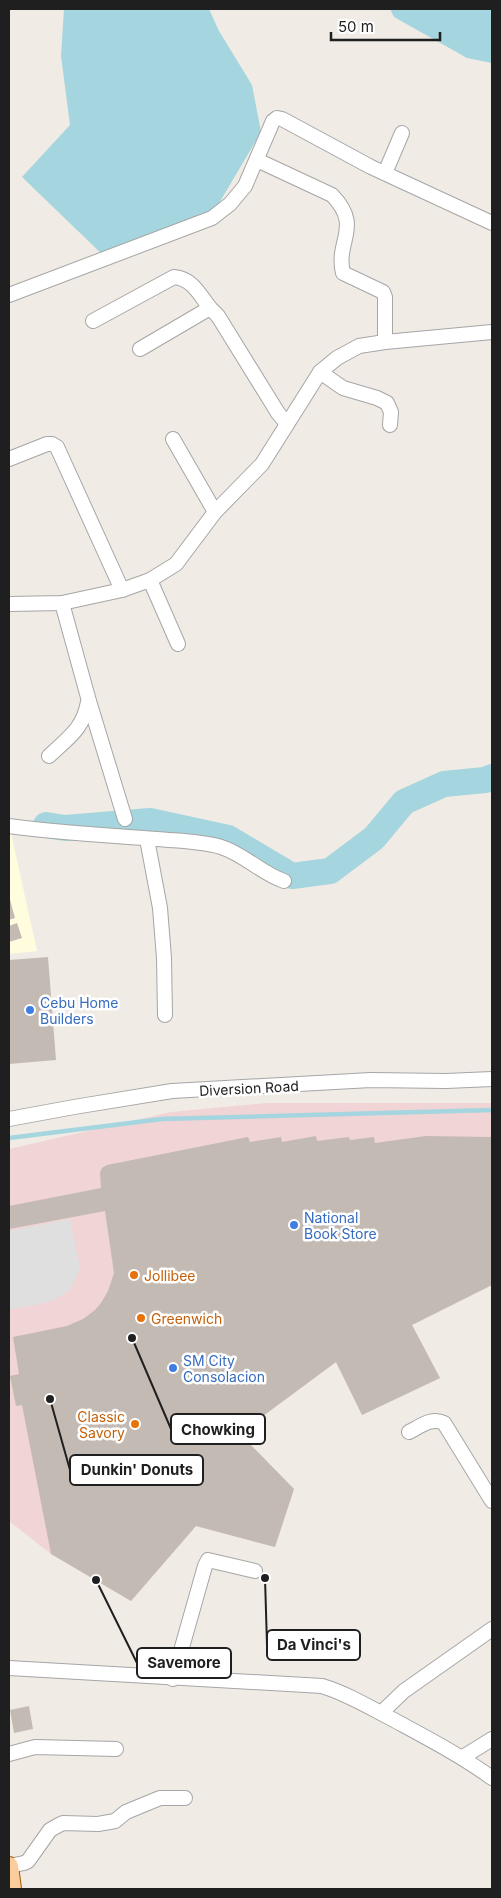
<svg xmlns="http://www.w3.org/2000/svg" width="501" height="1898" viewBox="0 0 501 1898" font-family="Inter,sans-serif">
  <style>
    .commercial { fill: #f1d4d5 }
    .education { fill: #fffdde }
    .parking { fill: #dfdfdf }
    .water { fill: #a5d5de }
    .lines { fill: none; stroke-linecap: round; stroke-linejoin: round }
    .stream { stroke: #a5d5de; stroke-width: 4.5 }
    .river { stroke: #a5d5de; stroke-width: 26 }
    .building { fill: #c4bab4 }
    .minor-casing { stroke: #a6a6a6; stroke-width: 16 }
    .major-casing { stroke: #995b00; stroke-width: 20 }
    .minor { stroke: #fff; stroke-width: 14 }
    .major { stroke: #fccc9d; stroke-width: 18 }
    .shop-dot { fill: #3f7fe0; stroke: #fff; stroke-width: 2 }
    .food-dot { fill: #e8710a; stroke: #fff; stroke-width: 2 }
    .labels { text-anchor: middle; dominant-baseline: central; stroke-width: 5; stroke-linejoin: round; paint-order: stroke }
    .shop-label { font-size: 14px; fill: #366cbe; stroke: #fff; text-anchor: start }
    .street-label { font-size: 14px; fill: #1f1f1f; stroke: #fff }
    .food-label { font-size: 14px; fill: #c56008; stroke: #fff; text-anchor: start }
    .leader { fill: none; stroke: #1f1f1f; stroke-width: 2 }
    .callout-dot { fill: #1f1f1f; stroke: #fff; stroke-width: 2 }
    .callout { fill: #fff; stroke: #1f1f1f; stroke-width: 2 }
    .callout-label { font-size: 15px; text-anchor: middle; font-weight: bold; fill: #1f1f1f }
  </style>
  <rect width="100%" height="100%" fill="#f0ebe5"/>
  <!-- commercial -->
  <path class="commercial" d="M268,1103H492V1285L412,1325L440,1378L362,1415L336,1362L259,1419L249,1444L294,1489L275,1547L196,1526L131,1601L51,1554L9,1521V1149L171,1112Z"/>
  <!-- education -->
  <path class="education" d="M11,833L37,951L9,954V834Z"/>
  <!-- parking -->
  <path class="parking" d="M70,1219L80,1269L69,1291L49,1302L9,1310V1231Z"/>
  <!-- water -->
  <g class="water">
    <path d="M64,9H209L219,31L252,85L261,132L211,217L106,258L22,177L70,125L61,56Z"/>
    <path d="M390,9H492V63L467,58L394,17Z"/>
  </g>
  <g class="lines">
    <!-- stream -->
    <path class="stream" d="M9,1138L162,1119L492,1110"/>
    <!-- river -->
    <path class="river" d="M46,825L65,828L150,821L228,838L292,876L330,871L374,838L404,802L444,784L485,780L492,777"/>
  </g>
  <!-- building -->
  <g class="building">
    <path d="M9,896L15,918L9,920Z"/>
    <path d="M17,923L22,938L9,942V926Z"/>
    <path d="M48,957L56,1060L9,1064V960Z"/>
    <path d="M316,1136L317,1141L349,1137L350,1140L374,1137L375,1143L426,1136L492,1137V1285L412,1325L440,1378L362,1415L336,1362L259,1419L249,1443L294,1489L275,1547L196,1526L131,1601L51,1554L22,1405L16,1406L10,1376L19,1374L13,1337L67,1326L83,1319L95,1310L101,1303L108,1291L114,1273L105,1211L9,1229V1206L101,1188L100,1172L102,1168L107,1165L248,1137L250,1142L281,1137L282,1142Z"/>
    <path d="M29,1706L33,1729L14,1733L10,1710Z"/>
  </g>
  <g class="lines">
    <!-- minor casing -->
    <g class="minor-casing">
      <g id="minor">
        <path d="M257,160L332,195C363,227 335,241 343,273L383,292L385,297V342"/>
        <path d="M385,173L402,133"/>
        <path d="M9,295L212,218L230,204L245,186L273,121L277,118L282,119L371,167L492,223"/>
        <path d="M93,321L174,277C193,279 199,294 210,308"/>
        <path d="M140,349L210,308L218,316L278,413L287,424"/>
        <path d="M320,372L343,388L377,398L387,403L391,412L390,425"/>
        <path d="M173,439L215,512"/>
        <path d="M9,459L47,444H52L57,447L122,590"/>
        <path d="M150,580L178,644"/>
        <path d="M62,603L89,701L125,819"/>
        <path d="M9,604L62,603L122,590L150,580L176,564L215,512L262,464L320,372L337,358L359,346L385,342L492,332"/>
        <path d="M49,756C69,737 83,729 88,702"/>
        <path d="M9,826C58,833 107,835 157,839C177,841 201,841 221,847C244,854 262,874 284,881"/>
        <path d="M147,839L160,908L164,958L165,1015"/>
        <path d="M9,1119L74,1107L172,1091L371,1080L446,1081L492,1079"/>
        <path d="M409,1432C421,1426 431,1417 444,1423L492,1501"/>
        <path d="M9,1668L322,1686C348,1694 369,1707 392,1719C427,1738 460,1755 492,1778"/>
        <path d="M173,1679L205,1566L208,1560L255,1571"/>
        <path d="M381,1713L404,1691L492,1629"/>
        <path d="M9,1754L35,1747L116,1749"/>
        <path d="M463,1757L492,1739"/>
        <path d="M9,1866L24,1863L28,1861L50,1830L57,1826L63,1823L98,1824L115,1821L126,1812L160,1798H185"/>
      </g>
    </g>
    <!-- major casing -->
    <g class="major-casing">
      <path id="major" d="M9,1866L12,1889"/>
    </g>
    <!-- minor -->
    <use href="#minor" class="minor"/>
    <!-- major -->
    <use href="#major" class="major"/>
  </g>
  <!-- markers -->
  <g class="shop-dot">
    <circle cx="30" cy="1010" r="5"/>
    <circle cx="294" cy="1225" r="5"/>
    <circle cx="173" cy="1368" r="5"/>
  </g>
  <g class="food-dot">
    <circle cx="134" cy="1275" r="5"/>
    <circle cx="141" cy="1318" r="5"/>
    <circle cx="135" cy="1424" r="5"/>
  </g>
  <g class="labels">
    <!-- shop labels -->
    <g class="shop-label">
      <text x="40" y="1002">Cebu Home<tspan x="40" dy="16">Builders</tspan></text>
      <text x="304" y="1217">National<tspan x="304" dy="16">Book Store</tspan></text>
      <text x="183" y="1360">SM City<tspan x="183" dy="16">Consolacion</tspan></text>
    </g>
    <!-- street labels -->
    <g class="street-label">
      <text transform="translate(249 1088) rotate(-3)">Diversion Road</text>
    </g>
    <!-- food labels -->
    <g class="food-label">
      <text x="144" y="1275">Jollibee</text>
      <text x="151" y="1318">Greenwich</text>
      <text x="125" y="1416" text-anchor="end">Classic<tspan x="125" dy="16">Savory</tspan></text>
    </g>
  </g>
  <!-- callouts -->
  <path class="leader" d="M132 1338L171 1429M50 1399L70 1470M265 1578L267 1645M96 1580L137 1663"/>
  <g class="callout-dot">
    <circle cx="132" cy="1338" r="5"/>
    <circle cx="50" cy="1399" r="5"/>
    <circle cx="265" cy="1578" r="5"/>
    <circle cx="96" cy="1580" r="5"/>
  </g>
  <g class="callout">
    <rect x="171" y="1414" width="94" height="30" rx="5"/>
    <rect x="70" y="1455" width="133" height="30" rx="5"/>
    <rect x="267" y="1630" width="93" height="30" rx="5"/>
    <rect x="137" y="1648" width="94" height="30" rx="5"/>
  </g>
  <g class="callout-label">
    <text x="218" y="1435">Chowking</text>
    <text x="137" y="1475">Dunkin' Donuts</text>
    <text x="314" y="1650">Da Vinci's</text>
    <text x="184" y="1668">Savemore</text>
  </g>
  <!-- border -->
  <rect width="501" height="1898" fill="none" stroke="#1f1f1f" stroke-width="20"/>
  <!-- scale -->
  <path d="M331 32v8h109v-8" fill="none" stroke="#1f1f1f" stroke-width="2.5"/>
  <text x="338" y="32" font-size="15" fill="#1f1f1f" stroke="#ffffff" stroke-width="4" paint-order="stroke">50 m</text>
</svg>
